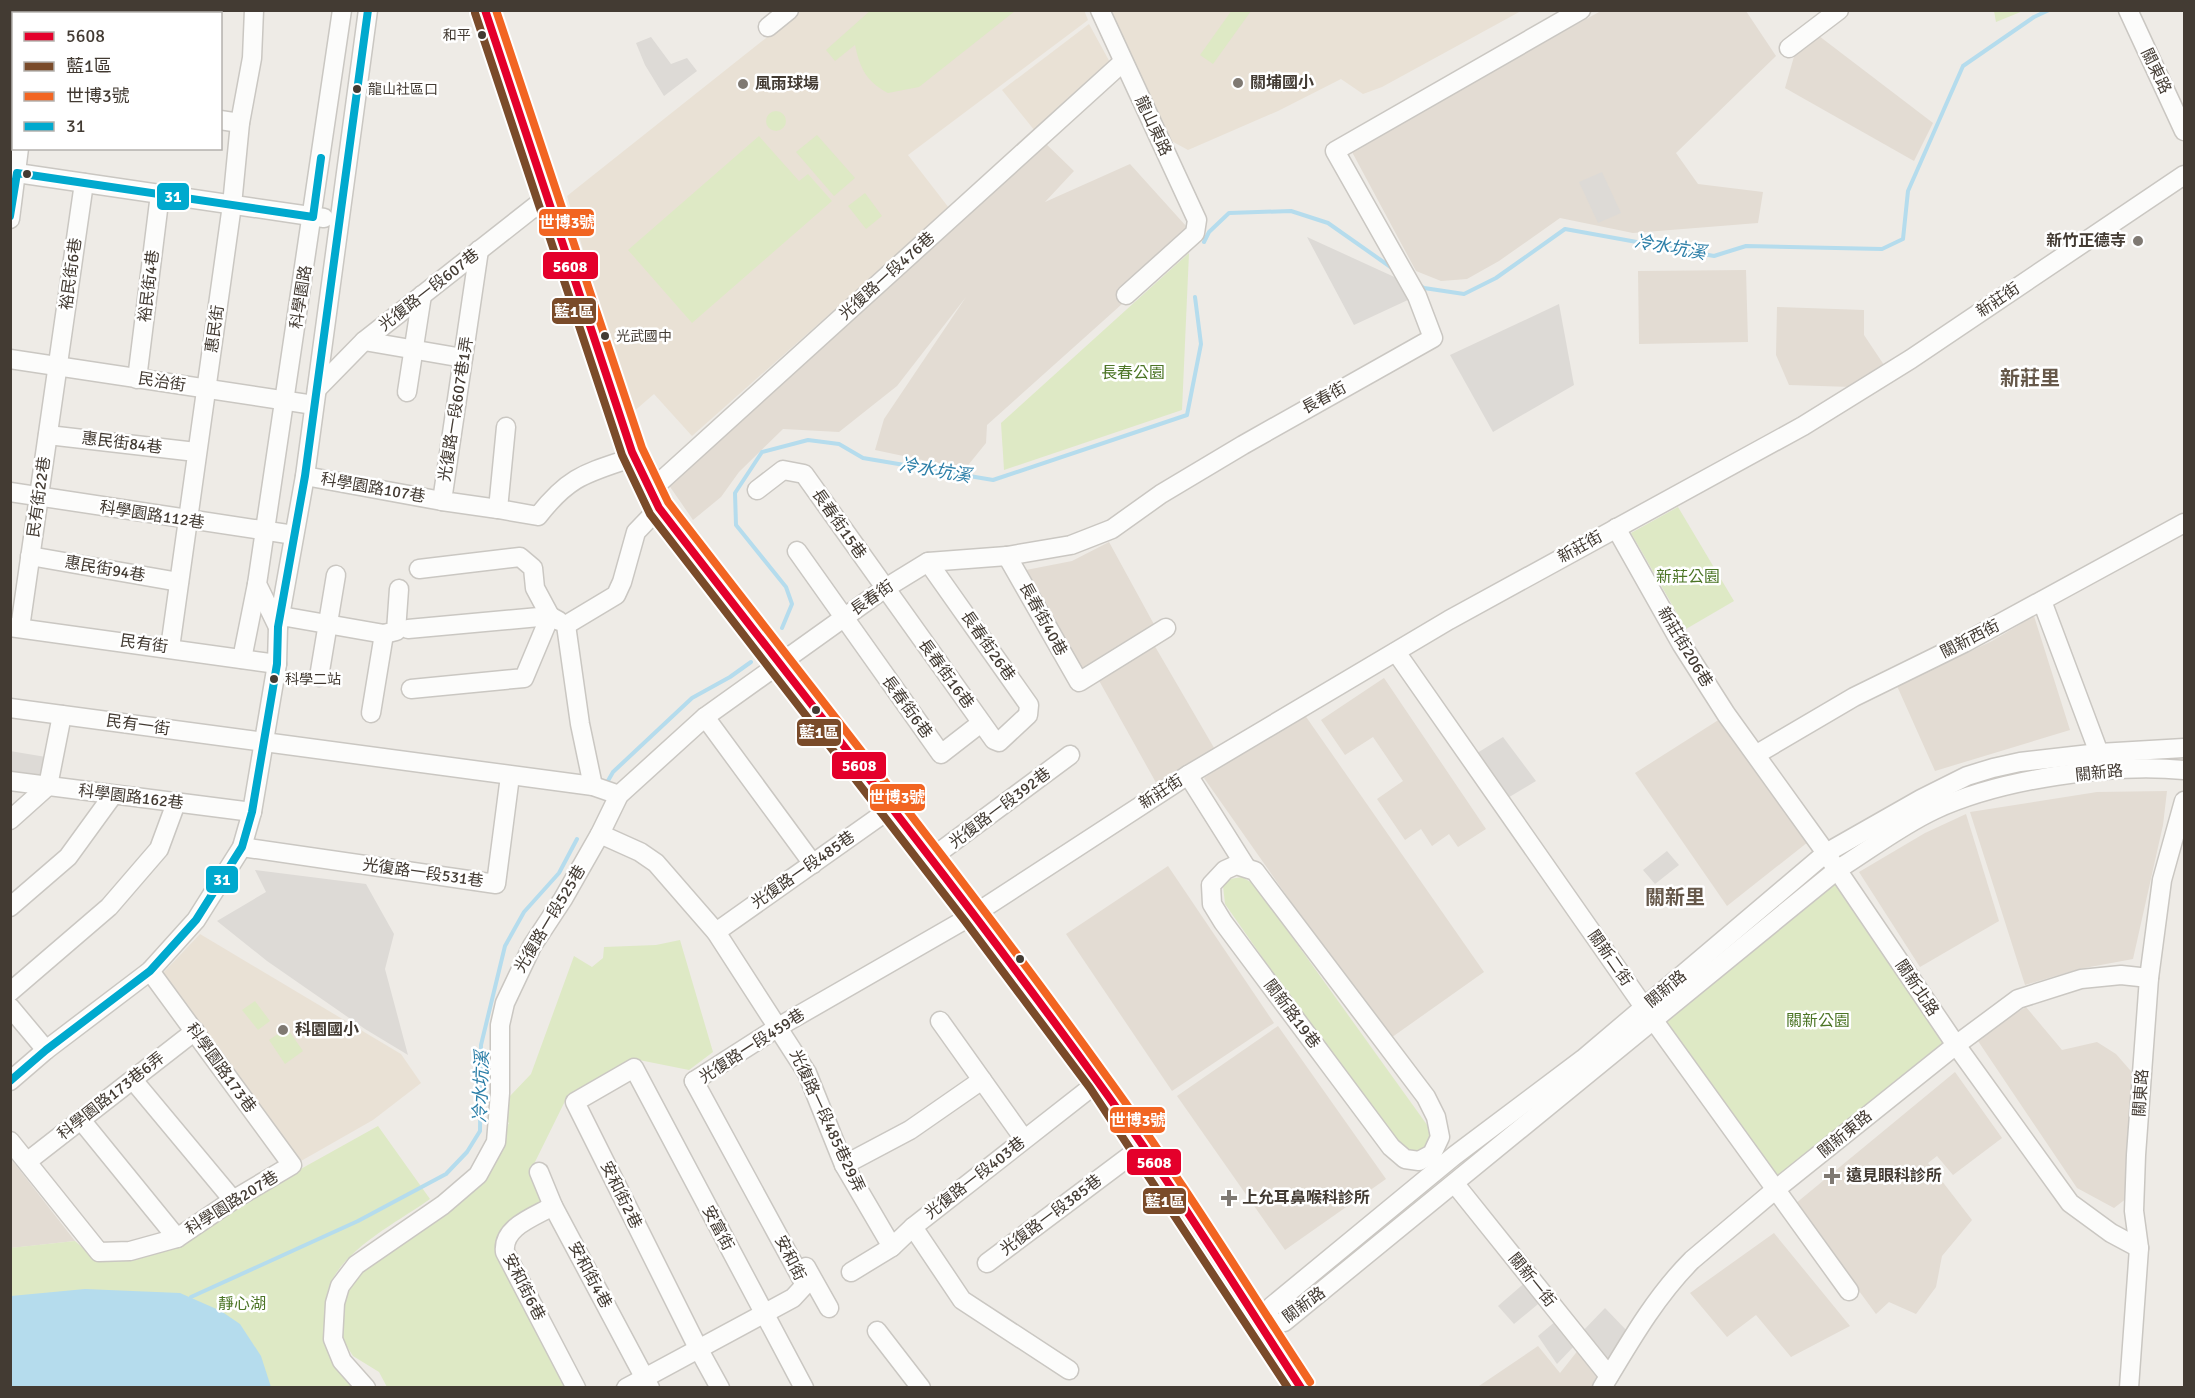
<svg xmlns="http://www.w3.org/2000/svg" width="2195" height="1398" viewBox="0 0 2195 1398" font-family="Signika,'Noto Sans TC',sans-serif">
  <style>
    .residential { fill: #e3dcd3 }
    .education { fill: #e9e1d5 }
    .green { fill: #dee9c5 }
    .parking { fill: #dddad6 }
    .water { fill: #b5dced }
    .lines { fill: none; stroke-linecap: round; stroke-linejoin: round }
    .stream { stroke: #b5dced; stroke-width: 4 }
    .minor-casing { stroke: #cac7c2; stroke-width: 21 }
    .major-casing { stroke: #d0c5b3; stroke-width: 26 }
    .minor { stroke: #fcfcfb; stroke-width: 18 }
    .major { stroke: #f0eae2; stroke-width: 22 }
    .bus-1-casing { stroke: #fff; stroke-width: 12 }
    .bus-2-casing { stroke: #fff; stroke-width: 12 }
    .bus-3-casing { stroke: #fff; stroke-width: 12 }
    .bus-4-casing { stroke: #fff; stroke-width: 12 }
    .bus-1 { stroke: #e4002b; stroke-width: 8 }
    .bus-2 { stroke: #7a4b2a; stroke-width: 8 }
    .bus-3 { stroke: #f26522; stroke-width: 8 }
    .bus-4 { stroke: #00a9ce; stroke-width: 8 }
    .bus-dot { fill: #433b33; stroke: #fff; stroke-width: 2 }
    .poi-dot { fill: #7f7972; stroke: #fff; stroke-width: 2 }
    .labels { text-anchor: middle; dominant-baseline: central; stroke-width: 5; stroke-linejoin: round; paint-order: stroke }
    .bus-label { font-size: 14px; fill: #433b33; stroke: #fff; text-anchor: start }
    .street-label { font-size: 16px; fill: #433b33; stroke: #fff }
    .poi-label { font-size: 16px; font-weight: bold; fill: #433b33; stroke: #fff; text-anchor: start }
    .park-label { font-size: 16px; fill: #4c7526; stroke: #fff }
    .water-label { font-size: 18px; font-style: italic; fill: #2b7ea7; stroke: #fff }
    .quarter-label { font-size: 20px; font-weight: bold; fill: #66584a; stroke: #fff }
    .line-badge { stroke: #fff; stroke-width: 2 }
    .badge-label { font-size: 16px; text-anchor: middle; font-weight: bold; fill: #fff }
  </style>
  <rect width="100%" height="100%" fill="#eeebe6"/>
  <!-- residential -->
  <g class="residential">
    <path d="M1601,11H1746L1776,56L1676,153L1698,184L1763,192L1758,223L1633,233L1560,218L1499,261L1467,279L1441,281L1416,271L1352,152L1475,79Z"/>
    <path d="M1819,36L1933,123L1914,161L1785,88L1795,53Z"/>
    <path d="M1043,141L1074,171L1045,202L1130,164L1186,226L1180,252L987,425L986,443L965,469L875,450L884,419L966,297L897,386L839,432L783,429L739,472L721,497L693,520L666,481Z"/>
    <path d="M1746,270L1748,342L1639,344L1638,271Z"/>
    <path d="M1777,307L1864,310V335L1884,365L1852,387L1789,385L1776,355Z"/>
    <path d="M1109,542L1156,628L1081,673L1026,570L1072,561Z"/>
    <path d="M2034,616L2070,730L1935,771L1897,686L1992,641Z"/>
    <path d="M1153,643L1217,753L1159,788L1097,677Z"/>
    <path d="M1384,678L1486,829L1458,847L1449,834L1432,846L1421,829L1405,840L1377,799L1403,781L1373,737L1345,755L1321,720Z"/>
    <path d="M1302,711L1484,972L1388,1040L1204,778Z"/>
    <path d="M1720,719L1808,842L1727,906L1635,773Z"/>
    <path d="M2167,791L2163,825L2133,959L2079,969L2025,985L1970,812L2097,792Z"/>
    <path d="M1966,814L1999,921L1920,967L1859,872L1925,833Z"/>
    <path d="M1168,866L1274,1023L1172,1091L1066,934Z"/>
    <path d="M2026,1007L2062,1050L2097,1042L2116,1054L2137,1078L2131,1195L2114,1208L2077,1188L1976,1038Z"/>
    <path d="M1278,1026L1386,1179L1285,1250L1177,1096Z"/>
    <path d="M1955,1072L2002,1138L1953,1175L1937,1156L1928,1163L1972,1220L1942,1256L1936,1287L1916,1314L1889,1302L1876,1314L1795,1204Z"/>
    <path d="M11,1159L75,1241L11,1248Z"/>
    <path d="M1774,1233L1850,1326L1791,1357L1756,1315L1727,1337L1690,1293Z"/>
    <path d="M1538,1346L1560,1373L1579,1349L1602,1377L1595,1387L1476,1388Z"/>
  </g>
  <!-- education -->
  <g class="education">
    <path d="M1084,10L1088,20L908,155L949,208L692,436L654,394L632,413L567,196L800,11Z"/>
    <path d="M1111,11H1521L1382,87L1363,94L1341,79L1278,111L1188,150L1166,138Z"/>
    <path d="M1089,24L1112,66L1035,131L1002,90Z"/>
    <path d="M200,934L401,1054L421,1083L373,1120L301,1161L163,973Z"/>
  </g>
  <!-- green -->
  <g class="green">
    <path d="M871,10H1015V11L919,87L888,93C867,82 860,69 855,45L835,61L826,50Z"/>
    <path d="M1232,10L1251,11L1213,64L1200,55Z"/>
    <path d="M1994,11V10L2023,11L1996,22Z"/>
    <circle cx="776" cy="121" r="10"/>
    <path d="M817,135L855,178L834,196L796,152Z"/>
    <path d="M759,136L799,181L808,174L832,201L692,323L628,250Z"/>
    <path d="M865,193L882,216L866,229L848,206Z"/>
    <path d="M1189,253L1182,410L1004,470L1001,423Z"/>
    <path d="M1678,507L1734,601L1686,629L1631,533Z"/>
    <path d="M1836,876L1959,1035L1778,1178L1664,1021Z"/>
    <path d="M1242,877L1254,884L1430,1129L1433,1141L1427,1155L1399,1153L1225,904L1223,886L1230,879Z"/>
    <path d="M680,940L713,1052L689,1070L634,1059L568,1095L534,1164L535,1181L545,1205L498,1241L570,1387H387L379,1372L353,1356L339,1334L340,1304L358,1269L447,1208L503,1133L509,1123L505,1120L510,1096L531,1074L574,956L592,967L603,958L604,947L656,945Z"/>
    <path d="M255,1001L270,1021L258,1030L242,1010Z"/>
    <path d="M287,1028L303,1051L285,1064L269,1040Z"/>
    <path d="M378,1126L430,1199C397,1223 328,1256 326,1302C326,1318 340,1357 344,1374L376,1387H11L10,1248L75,1241L93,1257L175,1248L290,1175Z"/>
  </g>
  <!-- parking -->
  <g class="parking">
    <path d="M651,37L671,64L687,58L697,71L664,96L645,65L636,43Z"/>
    <path d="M1602,172L1621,213L1598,223L1579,182Z"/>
    <path d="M1307,237L1401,280L1410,299L1354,325Z"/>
    <path d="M1559,304L1574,385L1493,432L1450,355Z"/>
    <path d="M1503,737L1536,781L1506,799L1474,755Z"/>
    <path d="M10,751L46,757L44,777L11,774Z"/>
    <path d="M1667,851L1679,865L1655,884L1643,870Z"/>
    <path d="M255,870L366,884L394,934L385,969L408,1055L365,1029L267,961L217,921L266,892Z"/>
    <path d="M1527,1281L1543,1300L1514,1324L1498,1306Z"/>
    <path d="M1605,1308L1628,1332L1606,1363L1582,1332Z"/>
    <path d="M1556,1321L1577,1343L1557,1364L1538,1336Z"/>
  </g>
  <!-- water -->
  <path class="water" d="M85,1289L180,1293L221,1311L240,1324L261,1356L271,1387H11V1296Z"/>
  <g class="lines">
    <!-- stream -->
    <g class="stream">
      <path d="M1204,242L1209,232L1229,213L1291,211L1328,223L1392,268"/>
      <path d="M1419,285L1424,288L1464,294L1496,278L1565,229L1714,256L1746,246L1882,249L1903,239L1908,191L1963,66L2034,17L2049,10"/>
      <path d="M782,628L792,604L786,587L736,525L735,493L762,452L808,440L839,444L863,458L993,480L1187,415L1201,344L1195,297"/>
      <path d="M605,786L613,772L692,698L730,677L751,662"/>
      <path d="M191,1297L358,1221L446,1174L467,1152L480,1131L481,1045L505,946L524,912L559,873L577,839"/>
    </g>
    <!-- minor casing -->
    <g class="minor-casing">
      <g id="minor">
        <path d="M1100,10L1197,220L1195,233L1126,295"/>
        <path d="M2128,10L2184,131"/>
        <path d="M29,14V10"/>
        <path d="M768,27L789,10"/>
        <path d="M1789,48L1839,10"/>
        <path d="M10,88L14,89"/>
        <path d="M220,120L240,123"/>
        <path d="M17,173L324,218"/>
        <path d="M10,219L19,148"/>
        <path d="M479,250L442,501L498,509L506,427"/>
        <path d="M364,341L463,358"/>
        <path d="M10,359L314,405"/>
        <path d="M137,379L160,194"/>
        <path d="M317,389L364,341L547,197"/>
        <path d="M407,392L422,295"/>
        <path d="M48,435L196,452"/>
        <path d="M305,476L442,501"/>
        <path d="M757,490L783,470L804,474L994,740L999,742L1028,715L1029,705L928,562"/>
        <path d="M650,491L1123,62"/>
        <path d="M10,492L294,535"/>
        <path d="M498,509L538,516C570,475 587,473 634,457"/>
        <path d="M1616,528L1682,645L1726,714L1821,846L1956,1045L2070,1203L2111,1233L2139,1248"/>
        <path d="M797,551L941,754L981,723"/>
        <path d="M30,556L179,582"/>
        <path d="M1007,556L1079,682L1166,628"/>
        <path d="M2042,601L2099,753"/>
        <path d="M281,616L384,634L396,631L399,589"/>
        <path d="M566,625L580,724L593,786"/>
        <path d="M566,625L616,595L622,582L636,532L659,508"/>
        <path d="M10,627L277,664"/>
        <path d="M278,627L257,584L342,10"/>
        <path d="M20,628L84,183"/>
        <path d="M408,629L550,616L559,621"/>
        <path d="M170,648L232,205L240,123L252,58L254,10"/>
        <path d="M1396,652L1644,1007L1849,1291"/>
        <path d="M242,659L257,584"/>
        <path d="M319,677L336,575"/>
        <path d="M411,689L524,678L550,616L535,588L533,568L520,557L419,569"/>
        <path d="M10,708L593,786L619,795"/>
        <path d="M371,713L384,634"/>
        <path d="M705,717L813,864"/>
        <path d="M1757,754L1854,697L1964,643L2184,523"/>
        <path d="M1188,775L1246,867"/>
        <path d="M10,781L252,812"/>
        <path d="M48,786L62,715"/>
        <path d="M10,820L48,786"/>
        <path d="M600,834L640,852L656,863L716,932L807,1073L844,1165L892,1247"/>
        <path d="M242,847L496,884L510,776"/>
        <path d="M930,859L1070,755"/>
        <path d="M1236,865L1255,871L1261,879L1426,1097L1436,1117L1440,1137L1432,1154L1419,1161L1405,1159L1391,1147L1223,922L1212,904L1211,885L1225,870Z"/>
        <path d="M10,907L68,857L113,795"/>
        <path d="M716,932L890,809"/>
        <path d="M10,992L109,907L159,849L176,803"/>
        <path d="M10,1007L46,1050"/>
        <path d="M940,1021L1024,1139"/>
        <path d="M133,1080L233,1200"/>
        <path d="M10,1081L46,1050L150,971L196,920L242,847L252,812L277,664L278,627L305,476L368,10"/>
        <path d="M694,1081L780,1026L973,915L1188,775L1449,620L1803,426L1911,359L2184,175"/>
        <path d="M81,1120L177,1238"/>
        <path d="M10,1141L99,1252L130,1251L177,1238L233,1200L292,1165L150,971"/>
        <path d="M28,1161L195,1031"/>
        <path d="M844,1165L910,1130L982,1080"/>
        <path d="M539,1172L553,1206L650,1388"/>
        <path d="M1455,1184L1609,1376"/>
        <path d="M553,1206C534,1217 502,1227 505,1252L576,1388"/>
        <path d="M913,1227L962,1300L1069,1370"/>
        <path d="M987,1263L1143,1146"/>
        <path d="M806,1267L829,1308"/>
        <path d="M851,1272L892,1247L913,1227L1098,1082"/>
        <path d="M1262,1325L1272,1306L1454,1156L1583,1059L1826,853L1921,799L1967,776L1993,768L2020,762L2099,753L2184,748"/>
        <path d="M1262,1325L1284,1322L1837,870C1869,850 1900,826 1934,810C2001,779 2111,763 2184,770"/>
        <path d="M877,1331L921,1388"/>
        <path d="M366,1388L342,1361L333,1339L335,1303L340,1286L356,1265L443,1205L478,1175L496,1142L500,1093V1025L505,1003L532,946L563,899L600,834L619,795L705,717L884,589L928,562L1007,556L1071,545L1112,529L1161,494L1243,445L1433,338L1417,296L1335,151L1581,10"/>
        <path d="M626,1388L793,1298L805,1285L694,1081"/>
        <path d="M720,1388L698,1348L575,1102L634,1068L804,1388"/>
        <path d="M1602,1388C1629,1343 1655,1297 1692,1260L1775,1190L1956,1045L2018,999L2081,979L2121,975L2149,978"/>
        <path d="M2129,1388L2139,1248L2134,1211L2136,1155L2149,978L2162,880L2184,801"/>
      </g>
    </g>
    <!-- major casing -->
    <g class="major-casing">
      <path id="major" d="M485,10L516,109L570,261L632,452L659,508L973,915L1098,1082L1143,1146L1301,1388"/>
    </g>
    <!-- minor -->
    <use href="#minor" class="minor"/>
    <!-- major -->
    <use href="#major" class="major"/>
    <!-- bus-1 casing -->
    <g class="bus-1-casing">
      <path id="bus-1" d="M485,10L632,452L659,508C806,699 957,887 1098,1082C1170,1181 1234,1285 1301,1388"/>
    </g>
    <!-- bus-2 casing -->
    <g class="bus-2-casing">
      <path id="bus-2" d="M475,13L622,455L650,514L965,921L1090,1088L1288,1388"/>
    </g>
    <!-- bus-3 casing -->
    <g class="bus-3-casing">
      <path id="bus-3" d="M496,10L642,448L668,502C815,693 966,881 1107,1077C1179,1176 1243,1280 1310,1382"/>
    </g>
    <!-- bus-4 casing -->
    <g class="bus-4-casing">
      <g id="bus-4">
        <path d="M10,216L17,173L313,217L321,158"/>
        <path d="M10,1081L46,1050L150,971L196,920L242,847L252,812L277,664L278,627L305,476L368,10"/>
      </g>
    </g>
    <!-- bus-1 -->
    <use href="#bus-1" class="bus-1"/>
    <!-- bus-2 -->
    <use href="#bus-2" class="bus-2"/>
    <!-- bus-3 -->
    <use href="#bus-3" class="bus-3"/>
    <!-- bus-4 -->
    <use href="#bus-4" class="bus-4"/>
  </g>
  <!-- markers -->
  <g class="bus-dot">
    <circle cx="482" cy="35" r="5"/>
    <circle cx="357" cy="89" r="5"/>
    <circle cx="27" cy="174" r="5"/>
    <circle cx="605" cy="336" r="5"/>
    <circle cx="274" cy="679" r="5"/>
    <circle cx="816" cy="710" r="5"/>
    <circle cx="1020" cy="959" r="5"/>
  </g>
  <g class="poi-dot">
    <circle cx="1238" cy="83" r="6"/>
    <circle cx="743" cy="84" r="6"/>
    <circle cx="2138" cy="241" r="6"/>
    <circle cx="283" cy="1030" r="6"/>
    <path d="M1829 1167h6v6h6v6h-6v6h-6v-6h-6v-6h6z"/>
    <path d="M1226 1189h6v6h6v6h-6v6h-6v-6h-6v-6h6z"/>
  </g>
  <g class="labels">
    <!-- bus labels -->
    <g class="bus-label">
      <text x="471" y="35" text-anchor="end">和平</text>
      <text x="368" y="89">龍山社區口</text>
      <text x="616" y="336">光武國中</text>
      <text x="285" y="679">科學二站</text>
    </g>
    <!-- street labels -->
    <g class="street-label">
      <text transform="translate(2156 71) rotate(64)">關東路</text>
      <text transform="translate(1153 126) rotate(65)">龍山東路</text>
      <text transform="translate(71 274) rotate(-82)">裕民街6巷</text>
      <text transform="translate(887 276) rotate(-42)">光復路一段476巷</text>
      <text transform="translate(149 286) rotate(-83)">裕民街4巷</text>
      <text transform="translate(429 290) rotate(-38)">光復路一段607巷</text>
      <text transform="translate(301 297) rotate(-81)">科學園路</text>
      <text transform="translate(1998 300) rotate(-34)">新莊街</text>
      <text transform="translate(215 329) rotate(-82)">惠民街</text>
      <text transform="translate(162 382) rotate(9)">民治街</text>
      <text transform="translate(1324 398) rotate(-29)">長春街</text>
      <text transform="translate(456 409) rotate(-81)">光復路一段607巷1弄</text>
      <text transform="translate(122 443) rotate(7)">惠民街84巷</text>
      <text transform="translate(373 488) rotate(10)">科學園路107巷</text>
      <text transform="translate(39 497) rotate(-82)">民有街22巷</text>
      <text transform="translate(152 515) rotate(9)">科學園路112巷</text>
      <text transform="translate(839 524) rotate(55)">長春街15巷</text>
      <text transform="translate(1580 547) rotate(-29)">新莊街</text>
      <text transform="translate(105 569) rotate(10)">惠民街94巷</text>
      <text transform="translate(872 598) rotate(-35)">長春街</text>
      <text transform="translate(1043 619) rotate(61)">長春街40巷</text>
      <text transform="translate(1970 639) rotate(-27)">關新西街</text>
      <text transform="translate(144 644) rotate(8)">民有街</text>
      <text transform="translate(988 646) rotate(55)">長春街26巷</text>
      <text transform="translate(1685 647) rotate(59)">新莊街206巷</text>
      <text transform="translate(946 674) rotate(54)">長春街16巷</text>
      <text transform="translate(907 707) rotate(54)">長春街6巷</text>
      <text transform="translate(138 725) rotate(8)">民有一街</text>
      <text transform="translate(2099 773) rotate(-6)">關新路</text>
      <text transform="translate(1161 792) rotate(-33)">新莊街</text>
      <text transform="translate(131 797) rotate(7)">科學園路162巷</text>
      <text transform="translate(1000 808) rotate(-37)">光復路一段392巷</text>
      <text transform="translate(803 870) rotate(-35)">光復路一段485巷</text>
      <text transform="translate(423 873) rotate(8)">光復路一段531巷</text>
      <text transform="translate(550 919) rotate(-59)">光復路一段525巷</text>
      <text transform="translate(1610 958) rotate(55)">關新二街</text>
      <text transform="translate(1917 988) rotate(56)">關新北路</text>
      <text transform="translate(1666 989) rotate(-40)">關新路</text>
      <text transform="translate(1292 1014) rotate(53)">關新路19巷</text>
      <text transform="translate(752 1046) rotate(-33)">光復路一段459巷</text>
      <text transform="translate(221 1068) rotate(54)">科學園路173巷</text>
      <text transform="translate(2141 1093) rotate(-86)">關東路</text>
      <text transform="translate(111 1096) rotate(-38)">科學園路173巷6弄</text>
      <text transform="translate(827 1121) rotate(65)">光復路一段485巷29弄</text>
      <text transform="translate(1845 1134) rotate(-39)">關新東路</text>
      <text transform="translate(975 1178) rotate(-38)">光復路一段403巷</text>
      <text transform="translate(621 1195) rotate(64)">安和街2巷</text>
      <text transform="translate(232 1203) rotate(-32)">科學園路207巷</text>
      <text transform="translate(1051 1215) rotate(-37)">光復路一段385巷</text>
      <text transform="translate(718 1228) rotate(62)">安富街</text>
      <text transform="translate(790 1258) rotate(63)">安和街</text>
      <text transform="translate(590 1275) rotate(62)">安和街4巷</text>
      <text transform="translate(1532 1280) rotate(51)">關新一街</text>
      <text transform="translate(524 1287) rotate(63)">安和街6巷</text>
      <text transform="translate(1304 1305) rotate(-36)">關新路</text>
    </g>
    <!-- poi labels -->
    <g class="poi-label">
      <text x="1250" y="83">關埔國小</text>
      <text x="755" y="84">風雨球場</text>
      <text x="2126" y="241" text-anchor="end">新竹正德寺</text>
      <text x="295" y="1030">科園國小</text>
      <text x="1846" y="1176">遠見眼科診所</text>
      <text x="1242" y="1198">上允耳鼻喉科診所</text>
    </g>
    <!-- park labels -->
    <g class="park-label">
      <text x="1133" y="373">長春公園</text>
      <text x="1688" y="577">新莊公園</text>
      <text x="1818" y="1021">關新公園</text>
      <text x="242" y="1304">靜心湖</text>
    </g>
    <!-- water labels -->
    <g class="water-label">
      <text transform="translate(1670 247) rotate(10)">冷水坑溪</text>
      <text transform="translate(935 470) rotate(10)">冷水坑溪</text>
      <text transform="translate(481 1087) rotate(-88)">冷水坑溪</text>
    </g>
    <!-- quarter labels -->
    <g class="quarter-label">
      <text x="2030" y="378">新莊里</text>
      <text x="1675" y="897">關新里</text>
    </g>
  </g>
  <g class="line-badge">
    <rect x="156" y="182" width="34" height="29" rx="6" fill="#00a9ce"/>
    <rect x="538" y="208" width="57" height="29" rx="6" fill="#f26522"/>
    <rect x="542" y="251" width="57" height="29" rx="6" fill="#e4002b"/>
    <rect x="551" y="297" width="46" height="28" rx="6" fill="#7a4b2a"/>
    <rect x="796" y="718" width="46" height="29" rx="6" fill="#7a4b2a"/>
    <rect x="831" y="751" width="56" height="29" rx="6" fill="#e4002b"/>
    <rect x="869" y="783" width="57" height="29" rx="6" fill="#f26522"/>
    <rect x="205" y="865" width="34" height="29" rx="6" fill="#00a9ce"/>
    <rect x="1109" y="1106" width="57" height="28" rx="6" fill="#f26522"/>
    <rect x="1126" y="1148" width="56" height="28" rx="6" fill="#e4002b"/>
    <rect x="1142" y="1187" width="45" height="28" rx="6" fill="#7a4b2a"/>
  </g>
  <g class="badge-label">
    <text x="173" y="202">31</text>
    <text x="567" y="228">世博3號</text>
    <text x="570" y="272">5608</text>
    <text x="574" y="317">藍1區</text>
    <text x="819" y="738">藍1區</text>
    <text x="859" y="771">5608</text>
    <text x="897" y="803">世博3號</text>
    <text x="222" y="885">31</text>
    <text x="1138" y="1126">世博3號</text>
    <text x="1154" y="1168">5608</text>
    <text x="1165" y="1207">藍1區</text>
  </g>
  <!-- border -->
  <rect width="2195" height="1398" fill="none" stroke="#433b33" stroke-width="24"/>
  <!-- legend -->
  <rect x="12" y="12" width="210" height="138" fill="#ffffff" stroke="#b4b1ad" stroke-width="1.5"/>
  <rect x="24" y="32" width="30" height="9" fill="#e4002b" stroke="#b4b1ad" stroke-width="1.5"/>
  <text x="66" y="42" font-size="18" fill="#433b33">5608</text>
  <rect x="24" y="62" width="30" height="9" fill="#7a4b2a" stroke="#b4b1ad" stroke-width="1.5"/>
  <text x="66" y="72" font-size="18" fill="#433b33">藍1區</text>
  <rect x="24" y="92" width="30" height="9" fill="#f26522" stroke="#b4b1ad" stroke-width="1.5"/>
  <text x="66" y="102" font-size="18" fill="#433b33">世博3號</text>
  <rect x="24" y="122" width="30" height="9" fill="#00a9ce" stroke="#b4b1ad" stroke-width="1.5"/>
  <text x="66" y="132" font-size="18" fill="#433b33">31</text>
</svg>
